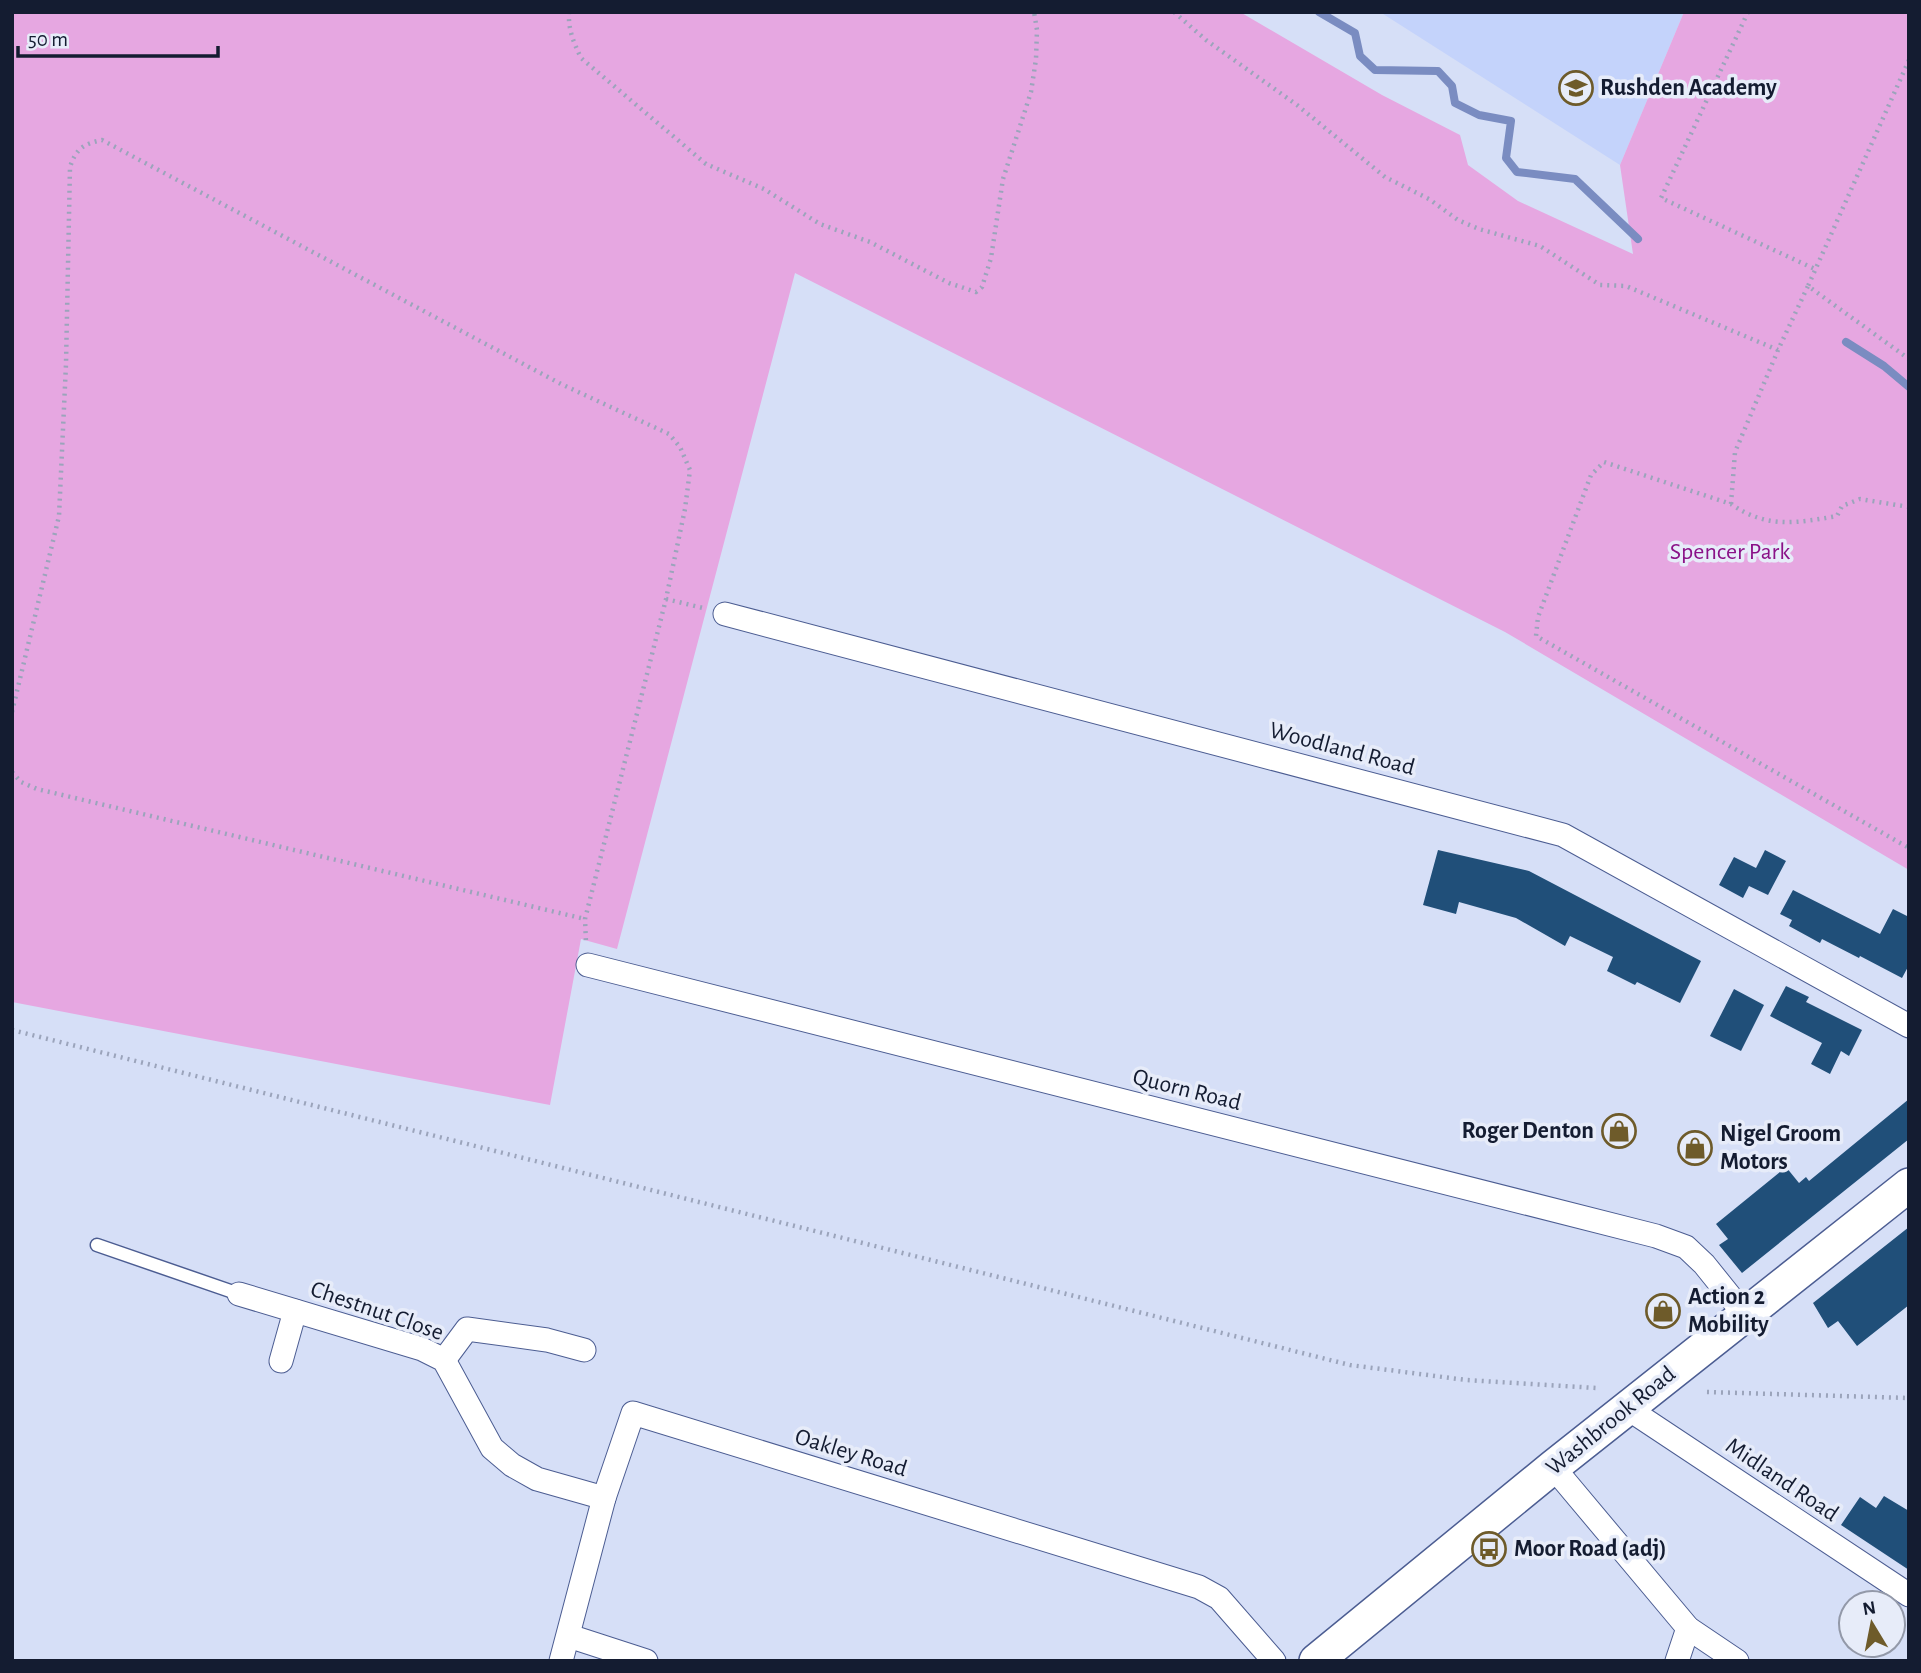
<svg xmlns="http://www.w3.org/2000/svg" width="1921" height="1673" viewBox="0 0 1921 1673" font-family="'Alegreya Sans',sans-serif">
  <style>
    .built { fill: #c4d3fb }
    .green { fill: #e6a7e1 }
    .lines { fill: none; stroke-linecap: round; stroke-linejoin: round }
    .stream { stroke: #7a8cc1; stroke-width: 8 }
    .building { fill: #204f79 }
    .lane-casing { stroke: #4c5d92; stroke-width: 15 }
    .street-casing { stroke: #4c5d92; stroke-width: 25 }
    .secondary-casing { stroke: #4c5d92; stroke-width: 36 }
    .path { stroke: #9ba4bb; stroke-width: 4.5; stroke-dasharray: 2 5; stroke-linecap: butt }
    .lane { stroke: #fff; stroke-width: 12 }
    .street { stroke: #fff; stroke-width: 23 }
    .secondary { stroke: #fff; stroke-width: 33 }
    .labels { text-anchor: middle; dominant-baseline: central; stroke-width: 7; stroke-linejoin: round; paint-order: stroke }
    .poi-label { font-size: 24px; font-weight: bold; fill: #141c31; stroke: #e7ecf9; text-anchor: start }
    .park-label { font-size: 24px; fill: #8a1288; stroke: #e7ecf9 }
    .street-label { font-size: 24px; fill: #141c31; stroke: #e7ecf9 }
  </style>
  <rect width="100%" height="100%" fill="#d6dff7"/>
  <!-- built -->
  <path class="built" d="M1380,12H1684L1620,165Z"/>
  <!-- green -->
  <path class="green" d="M12,12H1240L1382,95L1460,135L1468,165L1518,201L1633,254L1620,165L1684,12H1909V870L1505,632L795,273L617,949L581,939L550,1105L12,1002Z"/>
  <g class="lines">
    <!-- stream -->
    <g class="stream">
      <path d="M1319,12L1355,33L1360,56L1375,70L1438,71L1452,86L1455,103L1479,115L1511,121L1506,158L1517,172L1575,179L1638,239"/>
      <path d="M1846,342L1884,366L1909,387"/>
    </g>
  </g>
  <!-- building -->
  <g class="building">
    <path d="M1438,850L1529,871L1701,961L1680,1003L1637,982L1635,985L1607,971L1613,957L1570,936L1565,946L1516,918L1459,902L1456,914L1423,905Z"/>
    <path d="M1765,850L1786,861L1768,895L1749,886L1743,898L1719,885L1734,857L1756,868Z"/>
    <path d="M1793,890L1880,934L1893,909L1909,917V965L1902,978L1860,956L1859,958L1822,939L1820,943L1789,926L1792,920L1780,914Z"/>
    <path d="M1786,986L1809,997L1806,1002L1862,1030L1849,1056L1841,1051L1830,1074L1811,1064L1822,1043L1770,1016Z"/>
    <path d="M1734,989L1764,1005L1741,1051L1710,1036Z"/>
    <path d="M1909,1099V1139L1742,1273L1719,1245L1728,1239L1716,1224L1786,1167L1799,1183L1806,1177L1809,1181Z"/>
    <path d="M1909,1227V1305L1857,1346L1838,1321L1828,1328L1813,1303Z"/>
    <path d="M1884,1496L1909,1511V1570L1841,1525L1860,1497L1876,1508Z"/>
  </g>
  <g class="lines">
    <!-- lane casing -->
    <g class="lane-casing">
      <path id="lane" d="M97,1245L239,1294"/>
    </g>
    <!-- street casing -->
    <g class="street-casing">
      <g id="street">
        <path d="M725,614L1563,835L1909,1026"/>
        <path d="M588,965L1656,1236L1686,1247L1704,1264L1745,1315"/>
        <path d="M239,1294L422,1349L444,1360L492,1448L512,1465L537,1479L604,1498"/>
        <path d="M444,1360L467,1329L547,1340L584,1350"/>
        <path d="M281,1361L295,1311"/>
        <path d="M1627,1408L1909,1595"/>
        <path d="M1553,1467L1688,1628L1737,1661"/>
        <path d="M569,1636L646,1661"/>
        <path d="M561,1661L604,1498L633,1413L1199,1587L1219,1598L1274,1661"/>
        <path d="M1677,1661L1688,1628"/>
      </g>
    </g>
    <!-- secondary casing -->
    <g class="secondary-casing">
      <path id="secondary" d="M1316,1661L1553,1467L1909,1185"/>
    </g>
    <!-- path -->
    <g class="path">
      <path d="M569,12C568,30 574,43 581,58L706,164L764,189L820,224L870,242L949,283L976,292L982,287L991,258L1003,179L1031,92L1036,59L1037,30L1034,12"/>
      <path d="M1174,12L1206,40L1297,105L1385,177L1429,199L1458,220L1479,229L1540,246L1600,285L1626,286L1778,350"/>
      <path d="M1748,12L1661,198L1815,269"/>
      <path d="M1909,60L1808,286L1909,359"/>
      <path d="M1731,504L1735,452L1778,350L1808,286"/>
      <path d="M1909,507L1860,499L1842,506L1837,516C1797,523 1767,529 1731,504L1604,462L1591,475L1538,617L1536,636L1909,848"/>
      <path d="M666,599L703,608"/>
      <path d="M12,712L59,516L66,364L70,167C76,149 83,144 102,140L561,384L669,434L680,447L690,470L685,509L666,599L585,919L586,943"/>
      <path d="M12,772L21,782L37,789L585,919"/>
      <path d="M12,1030L1350,1365L1466,1380L1596,1388"/>
      <path d="M1707,1392L1909,1398"/>
    </g>
    <!-- lane -->
    <use href="#lane" class="lane"/>
    <!-- street -->
    <use href="#street" class="street"/>
    <!-- secondary -->
    <use href="#secondary" class="secondary"/>
  </g>
  <!-- icons -->
  <defs>
    <g id="school-ring" transform="scale(1.75)"><circle r="9.5" fill="#e7ecf9" stroke="#6e5b2a" stroke-width="1.5"/><path d="M0-5L7-2L0 1L-7-2ZM-4 1L0 2.5L4 1V4Q0 6-4 4Z" fill="#6e5b2a"/></g>
    <g id="shop-ring" transform="scale(1.75)"><circle r="9.5" fill="#e7ecf9" stroke="#6e5b2a" stroke-width="1.5"/><path d="M-5-2.5h2.3a2.7 3.5 0 0 1 5.4 0H5L5.5 6h-11ZM-1.5-2.5h3a1.5 2.3 0 0 0-3 0Z" fill="#6e5b2a"/></g>
    <g id="bus-ring" transform="scale(1.75)"><circle r="9.5" fill="#e7ecf9" stroke="#6e5b2a" stroke-width="1.5"/><path d="M-5-6H5V4H4V6H2V4H-2V6H-4V4H-5ZM-3.5-4V0h7V-4ZM-3.5 1.2v1.5H-2V1.2ZM2 1.2v1.5H3.5V1.2Z" fill="#6e5b2a"/></g>
  </defs>
  <g fill-rule="evenodd">
    <use href="#school-ring" x="1576" y="88"/>
    <use href="#shop-ring" x="1619" y="1131"/>
    <use href="#shop-ring" x="1695" y="1148"/>
    <use href="#shop-ring" x="1663" y="1311"/>
    <use href="#bus-ring" x="1489" y="1549"/>
  </g>
  <g class="labels">
    <!-- poi labels -->
    <g class="poi-label">
      <text x="1600" y="88">Rushden Academy</text>
      <text x="1594" y="1131" text-anchor="end">Roger Denton</text>
      <text x="1720" y="1134">Nigel Groom<tspan x="1720" dy="28">Motors</tspan></text>
      <text x="1688" y="1297">Action 2<tspan x="1688" dy="28">Mobility</tspan></text>
      <text x="1514" y="1549">Moor Road (adj)</text>
    </g>
    <!-- park labels -->
    <g class="park-label">
      <text x="1730" y="552">Spencer Park</text>
    </g>
    <!-- street labels -->
    <g class="street-label">
      <text transform="translate(1342 749) rotate(15)">Woodland Road</text>
      <text transform="translate(1187 1090) rotate(14)">Quorn Road</text>
      <text transform="translate(377 1311) rotate(19)">Chestnut Close</text>
      <text transform="translate(1611 1421) rotate(-39)">Washbrook Road</text>
      <text transform="translate(851 1453) rotate(17)">Oakley Road</text>
      <text transform="translate(1782 1480) rotate(34)">Midland Road</text>
    </g>
  </g>
  <!-- border -->
  <rect width="1921" height="1673" fill="none" stroke="#141c31" stroke-width="28"/>
  <!-- north arrow -->
  <g transform="translate(1872 1624) rotate(350)"><circle r="33" fill="#e7ecf9" stroke="#9399a9" stroke-width="2"/>
  <path d="M0-5L12 26L0 18L-12 26Z" fill="#6e5b2a"/>
  <text y="-10" font-size="19" font-weight="bold" text-anchor="middle" fill="#141c31">N</text>
  </g>
  <!-- scale -->
  <path d="M18 46v10h200v-10" fill="none" stroke="#141c31" stroke-width="3.5"/>
  <text x="28" y="46" font-size="21" fill="#141c31" stroke="#e7ecf9" stroke-width="5" paint-order="stroke">50 m</text>
</svg>
